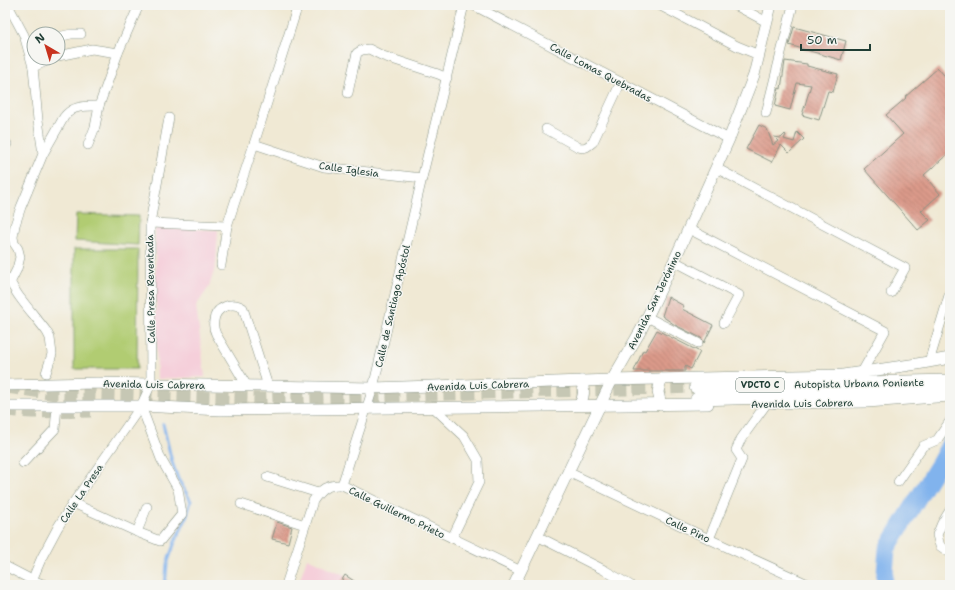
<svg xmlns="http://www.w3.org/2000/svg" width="955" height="590" font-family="'Shantell Sans',sans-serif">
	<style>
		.built { fill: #f5cfda }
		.green { fill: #b1cc72; stroke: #688453 }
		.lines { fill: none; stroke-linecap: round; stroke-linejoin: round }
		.stream { stroke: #81b3ed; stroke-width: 3 }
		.river { stroke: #81b3ed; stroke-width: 17 }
		.building { fill: url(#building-back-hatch) }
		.highway-tunnel { stroke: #c6c7b4; stroke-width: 13; stroke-dasharray: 13 6; stroke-linecap: butt }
		.minor-casing { stroke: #889384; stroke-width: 10 }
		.major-casing { stroke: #889384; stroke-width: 12 }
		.highway-casing { stroke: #889384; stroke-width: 14 }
		.minor { stroke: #fff; stroke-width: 9 }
		.major { stroke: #fff; stroke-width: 11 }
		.highway { stroke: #fff; stroke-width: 13 }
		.labels { text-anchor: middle; stroke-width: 3; stroke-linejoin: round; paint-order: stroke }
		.shield { fill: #f6f6f2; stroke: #60746d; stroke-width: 1 }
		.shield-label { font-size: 9px; font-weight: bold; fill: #1f3d34 }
		.street-label { font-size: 10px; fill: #1f3d34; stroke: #f6f6f2 }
	</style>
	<defs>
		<pattern id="building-back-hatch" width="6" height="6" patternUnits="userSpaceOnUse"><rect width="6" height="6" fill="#db9a8a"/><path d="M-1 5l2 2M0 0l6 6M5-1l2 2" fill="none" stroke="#b17f72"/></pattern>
	</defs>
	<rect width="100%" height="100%" fill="#f6f6f2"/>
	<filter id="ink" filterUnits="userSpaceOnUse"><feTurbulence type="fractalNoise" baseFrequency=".025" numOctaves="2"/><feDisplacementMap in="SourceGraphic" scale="8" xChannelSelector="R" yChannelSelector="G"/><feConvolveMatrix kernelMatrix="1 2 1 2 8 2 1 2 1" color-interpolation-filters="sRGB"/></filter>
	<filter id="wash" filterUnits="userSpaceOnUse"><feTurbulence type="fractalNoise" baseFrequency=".012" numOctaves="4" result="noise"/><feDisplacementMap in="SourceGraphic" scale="16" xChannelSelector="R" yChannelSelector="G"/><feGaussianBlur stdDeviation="0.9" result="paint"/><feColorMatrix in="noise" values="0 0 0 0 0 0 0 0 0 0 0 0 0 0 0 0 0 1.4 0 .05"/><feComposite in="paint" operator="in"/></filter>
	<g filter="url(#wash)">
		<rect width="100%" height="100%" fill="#f0e9d4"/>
		<g class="built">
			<path d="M155,228L218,230L216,264L209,287L196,306L205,377L157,379Z"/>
			<path d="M307,558L345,575L360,585H298Z"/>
		</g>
		<g class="green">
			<path d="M76,214L139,216L138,245L75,241Z"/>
			<path d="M74,249H138L137,369H74Z"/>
		</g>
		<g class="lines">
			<path class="stream" d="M163,424L172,462L178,479L191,501L186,519L176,539L167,564L165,585"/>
			<path class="river" d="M884,585L887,549L940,462L950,443"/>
		</g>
		<g id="blocks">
			<g class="building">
				<path d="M794,27L846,41L841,60L789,45Z"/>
				<path d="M785,61L807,64V66L838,74L833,92L828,91L819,120L802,115L811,85L797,83L790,110L775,106L779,88L781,89Z"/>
				<path d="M938,68L950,82V152L924,175L940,194L921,211L930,220L918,230L864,169L903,134L886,115L906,98L905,97Z"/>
				<path d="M759,125L767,129L773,145L778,141L774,137L781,138L785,134L786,135L784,139L794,142L797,132L804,139L789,153L781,145L772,162L746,149Z"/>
				<path d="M668,297L684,306L682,309L713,325L704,343L703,340L701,338L675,325L662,316Z"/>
				<path d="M657,330L700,352L691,369L685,366V371H634L643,350L645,351Z"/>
				<path d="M277,522L292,527L288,543L272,539Z"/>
				<path d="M345,575L360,585H339Z"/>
			</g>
		</g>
	</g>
	<g filter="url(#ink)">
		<use href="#blocks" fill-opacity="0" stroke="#889384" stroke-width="1"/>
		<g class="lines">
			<g class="highway-tunnel">
				<path d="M7,387L56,394L263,399L696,387"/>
				<path d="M5,410L32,412L91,411"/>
			</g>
			<defs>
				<g id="minor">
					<path d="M8,5L24,35L33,67L38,120L43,154L21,207L15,225L13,237L14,243L18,249L20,257L17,269L11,281"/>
					<path d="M473,5L729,139"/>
					<path d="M659,5L737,46L759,55"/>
					<path d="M735,5L767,22"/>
					<path d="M58,37L71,34H81"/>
					<path d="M58,56L92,49L118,53"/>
					<path d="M33,67L54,58"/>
					<path d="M348,93L352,74L357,53L362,50L369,49L383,56L438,74L447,78"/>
					<path d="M766,113L793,5"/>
					<path d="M546,129L578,147C585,149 587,147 593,142L621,82"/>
					<path d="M5,144H7"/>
					<path d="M254,144L324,167L422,178"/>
					<path d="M88,145L95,127L99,106L118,53L139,5"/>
					<path d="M43,154L64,117C64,117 68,112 69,112C77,105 90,106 99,106"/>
					<path d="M716,168L905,268L891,293"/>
					<path d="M150,223L227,226"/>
					<path d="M689,229L885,331L862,372"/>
					<path d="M674,261L739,295L724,323"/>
					<path d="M221,265L227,226L254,144L298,5"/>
					<path d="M5,276C12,283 15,292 21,299C29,310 39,321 47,332L50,338L52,354L46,373"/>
					<path d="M647,317L698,343"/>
					<path d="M929,362L950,292"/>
					<path d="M247,386L216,334C214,330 213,326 214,321C215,307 232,301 243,308L268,386"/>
					<path d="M433,407L464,436L478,460L479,482L452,538"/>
					<path d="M23,463L55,429L57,406"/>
					<path d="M568,472L709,539L810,585"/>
					<path d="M267,477L318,493"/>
					<path d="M898,482L923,446L937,440L950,421"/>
					<path d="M342,485L373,388L422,178L464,5"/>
					<path d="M73,503L137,532L160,541L182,514L178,489L161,459L141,406"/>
					<path d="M241,504L305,525"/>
					<path d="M950,510L942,523L937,535L940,546L950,553"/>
					<path d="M137,532L147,507"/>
					<path d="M537,536L604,570L630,585"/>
					<path d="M709,539L742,459L736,450L741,439L767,403"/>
					<path d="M5,566L32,580L45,585"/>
					<path d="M30,585L42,557L58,527L73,503L141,406L151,384L150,223L169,118"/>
					<path d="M286,585L313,501C321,489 327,484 342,485L521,571"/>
				</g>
				<g id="major">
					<path d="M661,379L658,392L661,405"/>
					<path d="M5,385L97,383L373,388L612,380L843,375L917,364L950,358"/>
					<path d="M773,403L867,402L950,396"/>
					<path d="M579,405C584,398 585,390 581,381"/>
					<path d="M5,406H141L221,410L708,404"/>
					<path d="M514,585L612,380L641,330L674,261L729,139L754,75L771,5"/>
				</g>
				<g id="highway">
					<path d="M696,387L950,381"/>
					<path d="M697,399L911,393L950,389"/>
				</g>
			</defs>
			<use href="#minor" class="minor-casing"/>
			<use href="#major" class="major-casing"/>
			<use href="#highway" class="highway-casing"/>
			<use href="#minor" class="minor"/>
			<use href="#major" class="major"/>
			<use href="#highway" class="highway"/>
		</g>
	</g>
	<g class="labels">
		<rect class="shield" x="736" y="378" width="48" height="14" rx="3"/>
		<g class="shield-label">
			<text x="760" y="388">VDCTO C</text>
		</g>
		<g class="street-label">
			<text transform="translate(601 72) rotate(28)" y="4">Calle Lomas Quebradas</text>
			<text transform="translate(349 169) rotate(8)" y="4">Calle Iglesia</text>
			<text transform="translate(150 289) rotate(-91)" y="4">Calle Presa Reventada</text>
			<text transform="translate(654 300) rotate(-64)" y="4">Avenida San Jerónimo</text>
			<text transform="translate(392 306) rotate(-77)" y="4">Calle de Santiago Apóstol</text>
			<text transform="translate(859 383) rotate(-1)" y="4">Autopista Urbana Poniente</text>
			<text transform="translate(154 384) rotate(1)" y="4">Avenida Luis Cabrera</text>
			<text transform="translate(478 385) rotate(-2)" y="4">Avenida Luis Cabrera</text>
			<text transform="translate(802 403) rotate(-1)" y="4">Avenida Luis Cabrera</text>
			<text transform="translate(81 493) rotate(-56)" y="4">Calle La Presa</text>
			<text transform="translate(397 512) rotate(26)" y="4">Calle Guillermo Prieto</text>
			<text transform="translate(688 529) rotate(25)" y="4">Calle Pino</text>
		</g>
	</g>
	<rect width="955" height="590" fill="none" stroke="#f6f6f2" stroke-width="20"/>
	<g transform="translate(46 46) rotate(322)"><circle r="19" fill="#f6f6f2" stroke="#a0aca6"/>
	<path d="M0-3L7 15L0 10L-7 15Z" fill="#c8321e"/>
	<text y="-6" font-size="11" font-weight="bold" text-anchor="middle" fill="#1f3d34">N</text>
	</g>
	<path d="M801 44v6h69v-6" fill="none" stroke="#1f3d34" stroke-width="2"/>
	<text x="807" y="44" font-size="12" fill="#1f3d34" stroke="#f6f6f2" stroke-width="3" paint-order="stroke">50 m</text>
</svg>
